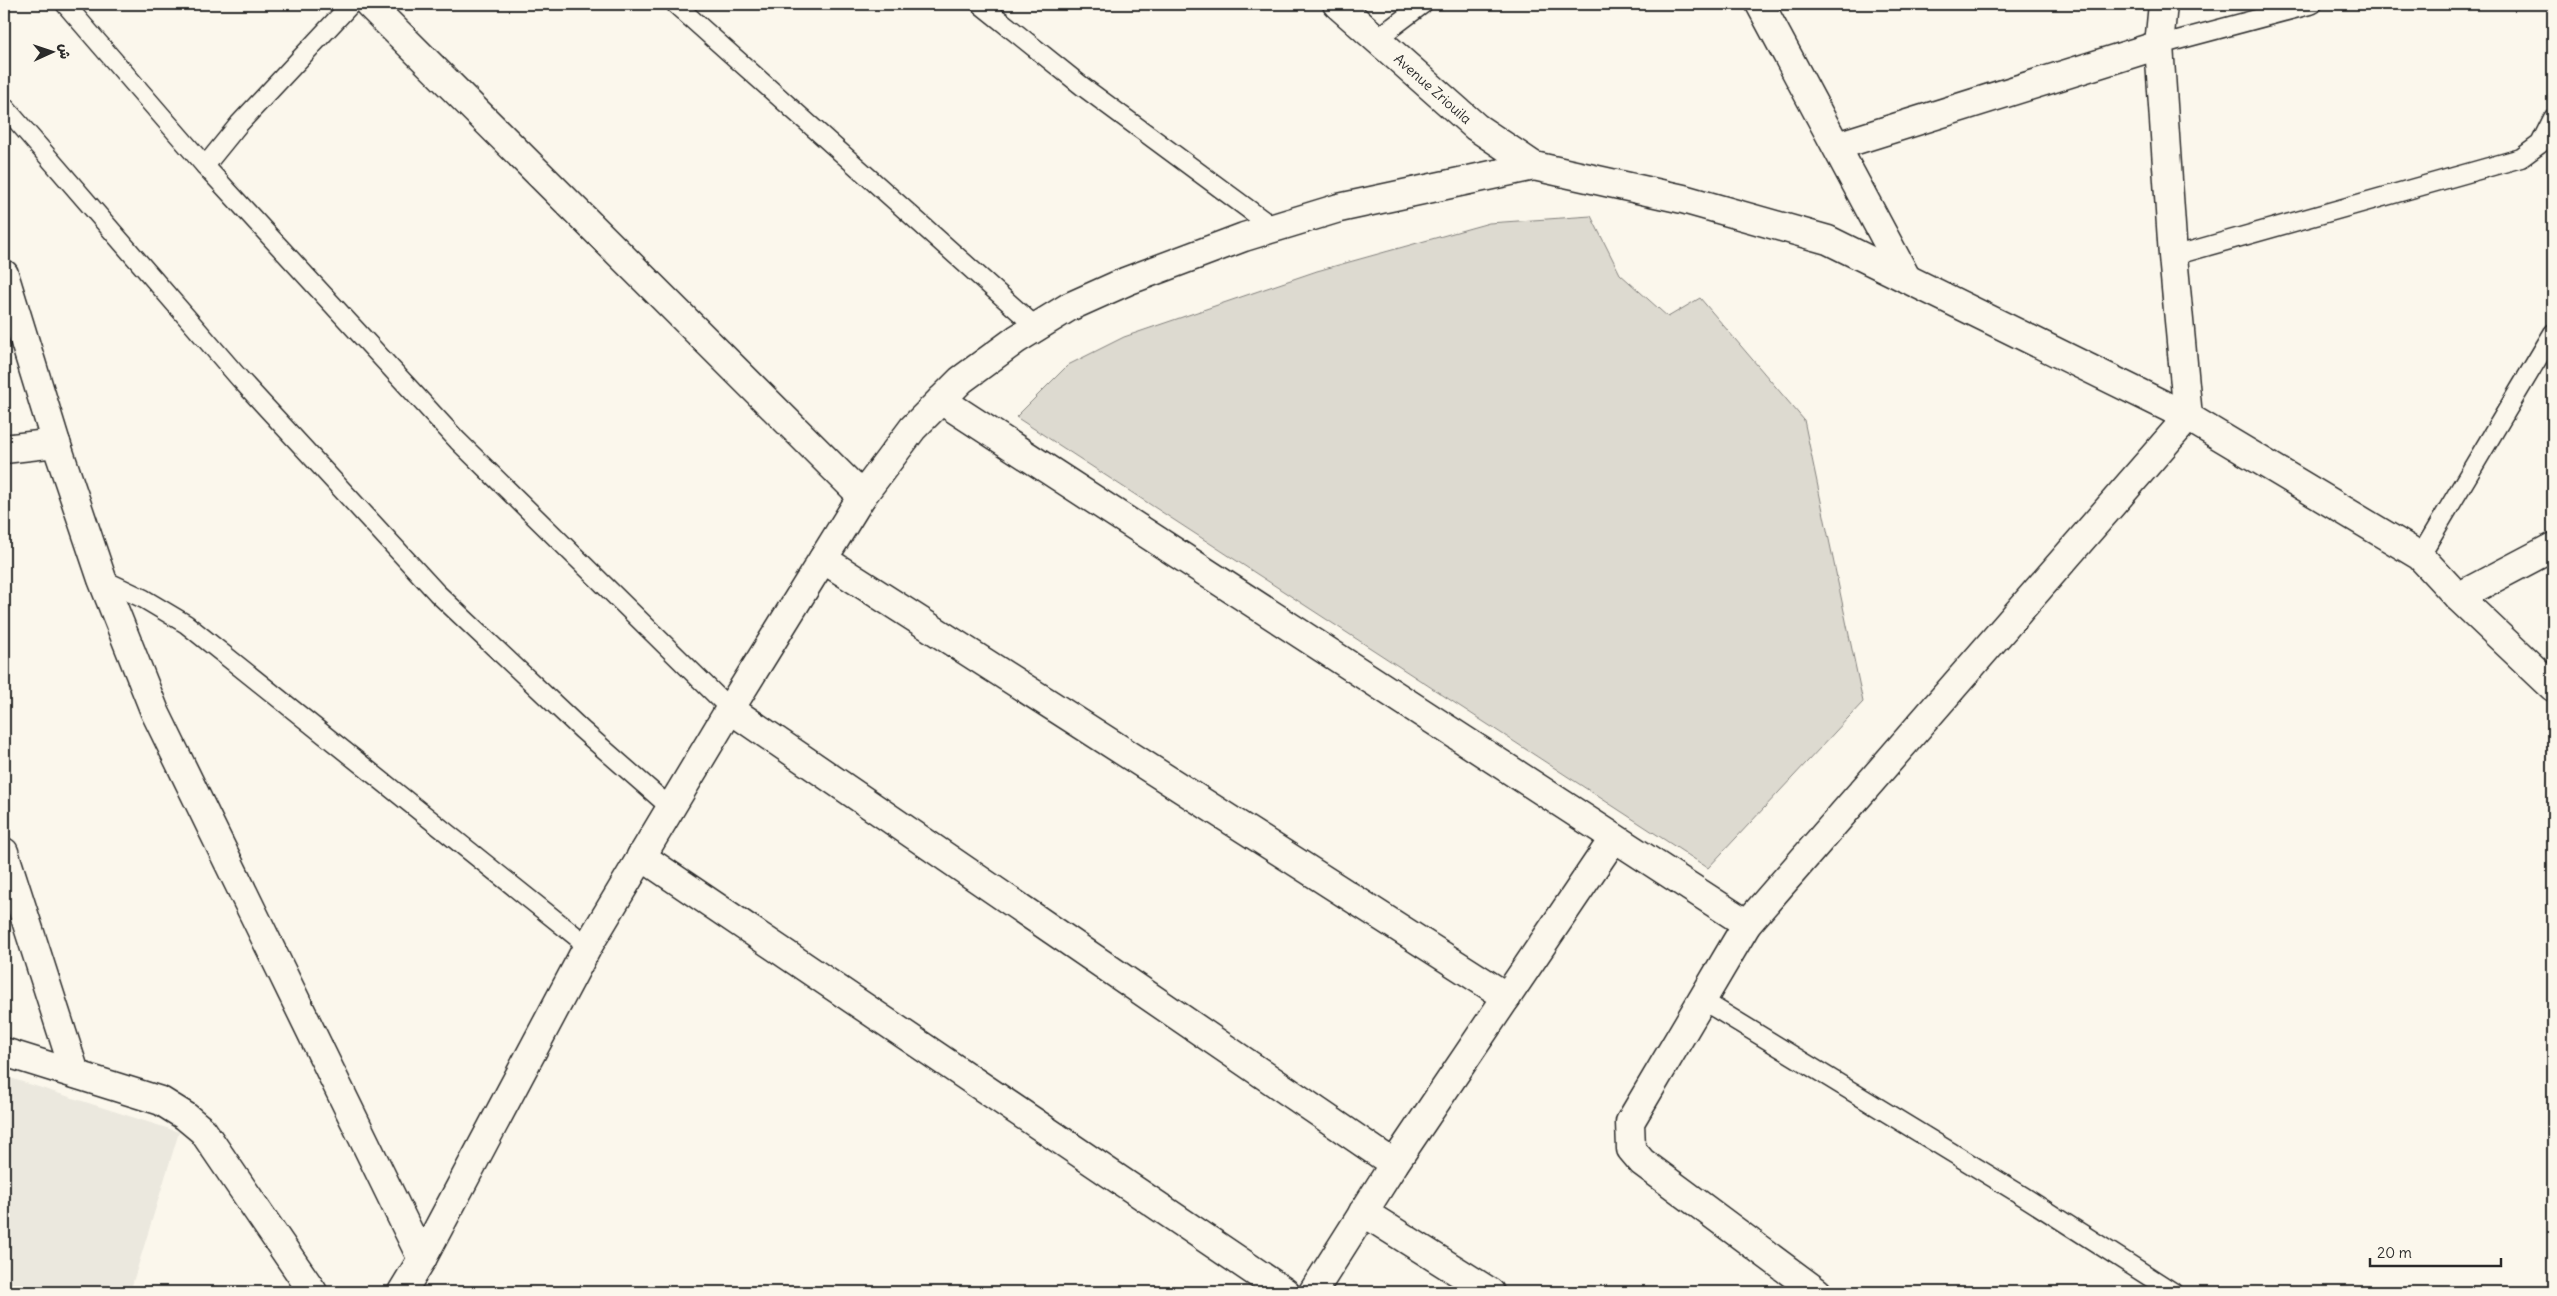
<svg xmlns="http://www.w3.org/2000/svg" width="2557" height="1296" font-family="Delius,'Playpen Sans Arabic',sans-serif">
	<style>
		.built { fill: #ebe8de }
		.green { fill: #dddad0; stroke: #84827e }
		.lines { fill: none; stroke-linecap: round; stroke-linejoin: round }
		.service-casing { stroke: #2b2b2b; stroke-width: 21 }
		.minor-casing { stroke: #2b2b2b; stroke-width: 31 }
		.tertiary-casing { stroke: #2b2b2b; stroke-width: 31 }
		.service { stroke: #fbf7ec; stroke-width: 18 }
		.minor { stroke: #fbf7ec; stroke-width: 28 }
		.tertiary { stroke: #fbf7ec; stroke-width: 28 }
		.labels { text-anchor: middle; stroke-width: 4.5; stroke-linejoin: round; paint-order: stroke }
		.street-label { font-size: 14px; fill: #2b2b2b; stroke: #fbf7ec }
	</style>
	<rect width="100%" height="100%" fill="#fbf7ec"/>
	<filter id="ink" filterUnits="userSpaceOnUse"><feTurbulence type="fractalNoise" baseFrequency=".02" numOctaves="2"/><feDisplacementMap in="SourceGraphic" scale="10" xChannelSelector="R" yChannelSelector="G"/><feConvolveMatrix kernelMatrix="1 2 1 2 8 2 1 2 1" color-interpolation-filters="sRGB"/></filter>
	<g filter="url(#ink)">
		<path class="built" d="M4,1076L179,1132L130,1292H4Z"/>
		<path class="green" d="M1591,216L1620,274L1668,317L1700,298L1804,420L1863,702L1708,868L1016,417L1068,365L1124,337L1317,271L1489,223Z"/>
		<g class="lines">
			<defs>
				<g id="service">
					<path d="M65,4L205,166"/>
					<path d="M351,4L239,124L205,166L458,441L730,709"/>
					<path d="M675,4L1036,327"/>
					<path d="M980,4L1082,86L1274,228"/>
					<path d="M1378,38L1423,4"/>
					<path d="M2159,45L2313,4"/>
					<path d="M4,106L240,379L437,593L582,730L671,808"/>
					<path d="M2173,256L2521,158L2540,144L2553,118"/>
					<path d="M2420,556L2553,333"/>
					<path d="M102,579L144,599L186,624L588,946"/>
					<path d="M1702,1000L2023,1196L2173,1292"/>
				</g>
				<g id="minor">
					<path d="M369,4L862,496"/>
					<path d="M1760,4L1907,279"/>
					<path d="M1837,146L2159,45"/>
					<path d="M4,274L56,443L102,579L155,712L422,1259"/>
					<path d="M941,400L1747,924L2188,417L2173,256L2159,45L2163,4"/>
					<path d="M4,449L56,443"/>
					<path d="M823,559L1507,997"/>
					<path d="M2458,597L2553,547"/>
					<path d="M730,709L1394,1164"/>
					<path d="M4,852L75,1073"/>
					<path d="M641,856L1285,1292"/>
					<path d="M1747,924L1630,1122L1631,1149L1642,1162L1817,1292"/>
					<path d="M4,1052L161,1101L185,1116L203,1131L313,1292"/>
					<path d="M1363,1212L1490,1292"/>
					<path d="M402,1292L422,1259L588,946L730,709L862,496L913,428L961,380L1017,339L1069,307L1127,281L1244,237L1339,208L1534,166"/>
					<path d="M1313,1292L1394,1164L1614,838"/>
				</g>
				<g id="tertiary">
					<path id="s1" d="M1337,4L1476,127L1534,166L1683,199L1828,240L2188,417L2420,556L2458,597L2553,687"/>
				</g>
			</defs>
			<use href="#service" class="service-casing"/>
			<use href="#minor" class="minor-casing"/>
			<use href="#tertiary" class="tertiary-casing"/>
			<use href="#service" class="service"/>
			<use href="#minor" class="minor"/>
			<use href="#tertiary" class="tertiary"/>
		</g>
	</g>
	<g class="labels">
		<g class="street-label">
			<text dy="5" stroke="none"><textPath href="#s1" startOffset="128">Avenue Zriouila</textPath></text>
		</g>
	</g>
	<rect width="2557" height="1296" fill="none" stroke="#fbf7ec" stroke-width="20"/>
	<rect x="10" y="10" width="2537" height="1276" fill="none" stroke="#2b2b2b" stroke-width="2" filter="url(#ink)"/>
	<g transform="translate(52 52) rotate(87)" stroke="#fbf7ec" stroke-width="4" paint-order="stroke">
	<path d="M0-4L9 19L0 12L-9 19Z" fill="#2b2b2b"/>
	<text y="-8" font-size="14" font-weight="bold" text-anchor="middle" fill="#2b2b2b">ش</text>
	</g>
	<path d="M2370 1258v8h131v-8" fill="none" stroke="#2b2b2b" stroke-width="2.5"/>
	<text x="2377" y="1258" font-size="15" fill="#2b2b2b" stroke="#fbf7ec" stroke-width="4" paint-order="stroke">20 m</text>
</svg>
